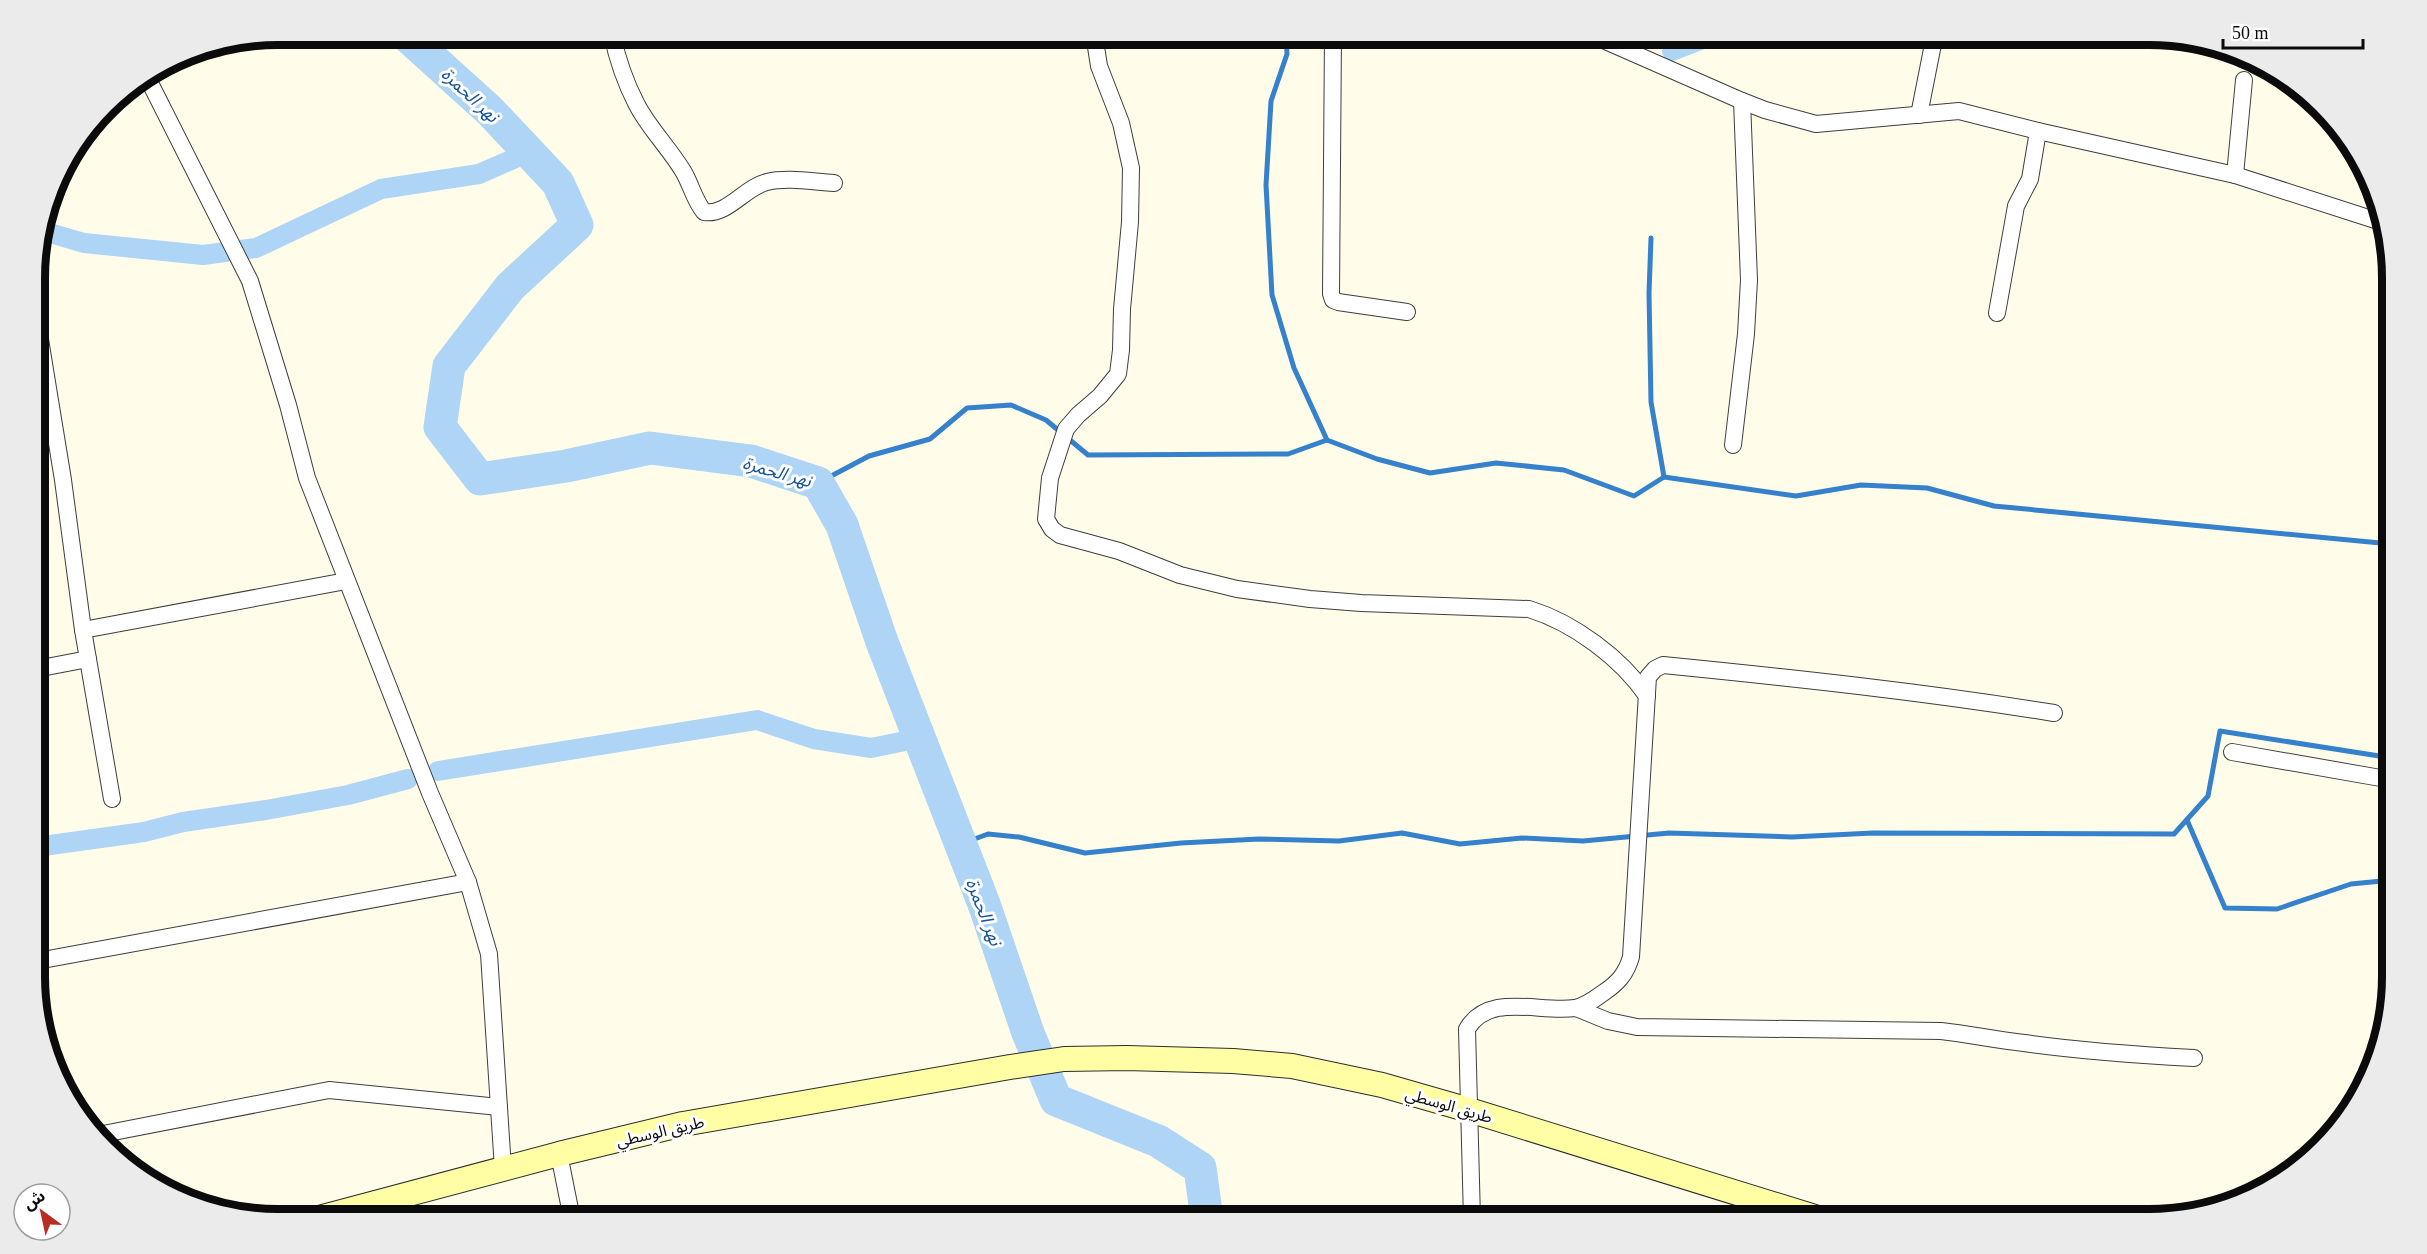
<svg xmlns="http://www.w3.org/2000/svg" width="2427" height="1254" font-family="'Times New Roman','Noto Sans Arabic',serif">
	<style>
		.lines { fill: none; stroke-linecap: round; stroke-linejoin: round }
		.stream { stroke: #3581cc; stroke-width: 5 }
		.canal { stroke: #aed4f6; stroke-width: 20 }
		.river { stroke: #aed4f6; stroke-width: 33 }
		.street-casing { stroke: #3e3e3e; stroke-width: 18 }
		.secondary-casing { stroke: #2d2d2d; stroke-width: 26 }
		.street { stroke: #fff; stroke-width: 16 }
		.secondary { stroke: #fffea4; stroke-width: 24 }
		.labels { text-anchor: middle; stroke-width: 6; stroke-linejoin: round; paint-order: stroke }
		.street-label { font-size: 16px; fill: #0b0b0b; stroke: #fff }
		.water-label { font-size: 18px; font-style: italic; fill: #16539b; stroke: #fff }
		.rim { fill: none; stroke: #0b0b0b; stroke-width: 8 }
	</style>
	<rect width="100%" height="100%" fill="#fffde9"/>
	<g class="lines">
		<g class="stream">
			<path d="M1286,34L1287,54L1271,101L1266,185L1272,295L1294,368L1327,440"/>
			<path d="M1651,238L1649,293L1651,402L1664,477"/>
			<path d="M818,483L869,456L930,439L967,408L1011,405L1046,420L1088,455L1288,454L1327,440L1377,459L1430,473L1496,463L1564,470L1634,496L1664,477L1796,496L1861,485L1927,488L1994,506L2391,544"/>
			<path d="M2187,820L2225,908L2277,909L2351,884L2392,880"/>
			<path d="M961,844L988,834L1019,837L1085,853L1181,843L1259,839L1339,841L1402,833L1460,844L1522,838L1583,841L1669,833L1792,837L1873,833L2174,834L2208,796L2220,731L2392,758"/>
		</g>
		<g class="canal">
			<path d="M1672,51L1716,34"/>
			<path d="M43,231L84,243L203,255L256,248L381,189L479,174L529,152"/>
			<path d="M438,771L757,720L814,739L871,748L920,738"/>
			<path d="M36,847L144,832L183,822L266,810L348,795L408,779"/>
		</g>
		<path class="river" d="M405,34L490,111L558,183L577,225L510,287L449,366L440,427L480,479L566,466L650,448L751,461L818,483L842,525L882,642L984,904L1028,1033L1056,1100L1158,1141L1200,1168L1206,1212L1204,1219"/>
		<defs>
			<g id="street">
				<path d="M612,34C617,58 626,84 637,105C649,128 669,148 683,171C691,184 694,200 704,212C727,216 745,187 767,182C788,177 813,182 834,183"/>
				<path d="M1094,34L1099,66L1121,123L1131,168L1130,222L1122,309L1121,350L1118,374L1100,396L1078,415L1066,429L1050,478L1046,519L1052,529L1060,535L1119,551L1180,575L1237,589L1310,599L1361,603L1529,609C1574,623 1621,658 1647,696"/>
				<path d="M1333,34L1331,294L1333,300L1338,302L1407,312"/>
				<path d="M1578,34L1594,36L1742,101L1765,110L1816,124L1959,111L2038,131L2235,175L2381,222"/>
				<path d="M147,77L250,281L288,405L307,478L430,793L468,882L489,954L503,1169"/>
				<path d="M1919,115L1935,34"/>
				<path d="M2235,175L2244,80"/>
				<path d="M35,283L38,327L63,480L83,630L112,799"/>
				<path d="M1997,313L2016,206L2030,179L2038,131"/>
				<path d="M1733,445L1746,334L1749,280L1742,101"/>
				<path d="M83,630L346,581"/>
				<path d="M36,669L88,659"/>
				<path d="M2232,752L2392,780"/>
				<path d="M37,961L468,882"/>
				<path d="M1576,1008L1608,1021L1637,1027L1941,1031C1969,1034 1996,1040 2024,1043C2080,1051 2137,1055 2194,1058"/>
				<path d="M98,1135L329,1090L499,1107"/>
				<path d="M559,1154L572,1219"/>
				<path d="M1472,1219L1467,1029C1489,992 1539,1013 1575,1008C1585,1006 1595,999 1603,993C1618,983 1626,974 1631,957L1648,677L1655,669L1663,665C1794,678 1924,692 2054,713"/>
			</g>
			<path id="secondary" d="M315,1219L559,1154L683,1124L1010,1067L1064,1059L1127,1058L1233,1061L1292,1066L1382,1085L1469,1110L1821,1219"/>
		</defs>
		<use href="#street" class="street-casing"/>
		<use href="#secondary" class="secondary-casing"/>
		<use href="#street" class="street"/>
		<use href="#secondary" class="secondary"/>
	</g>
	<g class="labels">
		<g class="street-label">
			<text transform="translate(1449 1105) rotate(16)" y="6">طريق الوسطي</text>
			<text transform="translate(660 1131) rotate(-13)" y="6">طريق الوسطي</text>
		</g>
		<g class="water-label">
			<text transform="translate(470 95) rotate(43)" y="6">نهر الحمرة</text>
			<text transform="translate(777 472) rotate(16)" y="6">نهر الحمرة</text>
			<text transform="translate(984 912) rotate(69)" y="6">نهر الحمرة</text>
		</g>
	</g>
	<path d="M0 0H2427V1254H0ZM278 45H2149A233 233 0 0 1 2382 278V976A233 233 0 0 1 2149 1209H278A233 233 0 0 1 45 976V278A233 233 0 0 1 278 45Z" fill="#ebebeb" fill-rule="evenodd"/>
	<path class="rim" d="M278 45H2149A233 233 0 0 1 2382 278V976A233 233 0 0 1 2149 1209H278A233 233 0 0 1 45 976V278A233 233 0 0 1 278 45Z"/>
	<g transform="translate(42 1212) rotate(327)"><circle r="28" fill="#ffffff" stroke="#9d9d9d" stroke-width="1.5"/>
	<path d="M0-4.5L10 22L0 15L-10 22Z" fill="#b92c24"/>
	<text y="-9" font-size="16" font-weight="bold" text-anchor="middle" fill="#0b0b0b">ش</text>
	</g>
	<path d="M2223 39v9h140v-9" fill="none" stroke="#0b0b0b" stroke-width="3"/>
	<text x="2232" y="39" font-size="18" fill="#0b0b0b" stroke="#ffffff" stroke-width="4.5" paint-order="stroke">50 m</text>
</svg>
